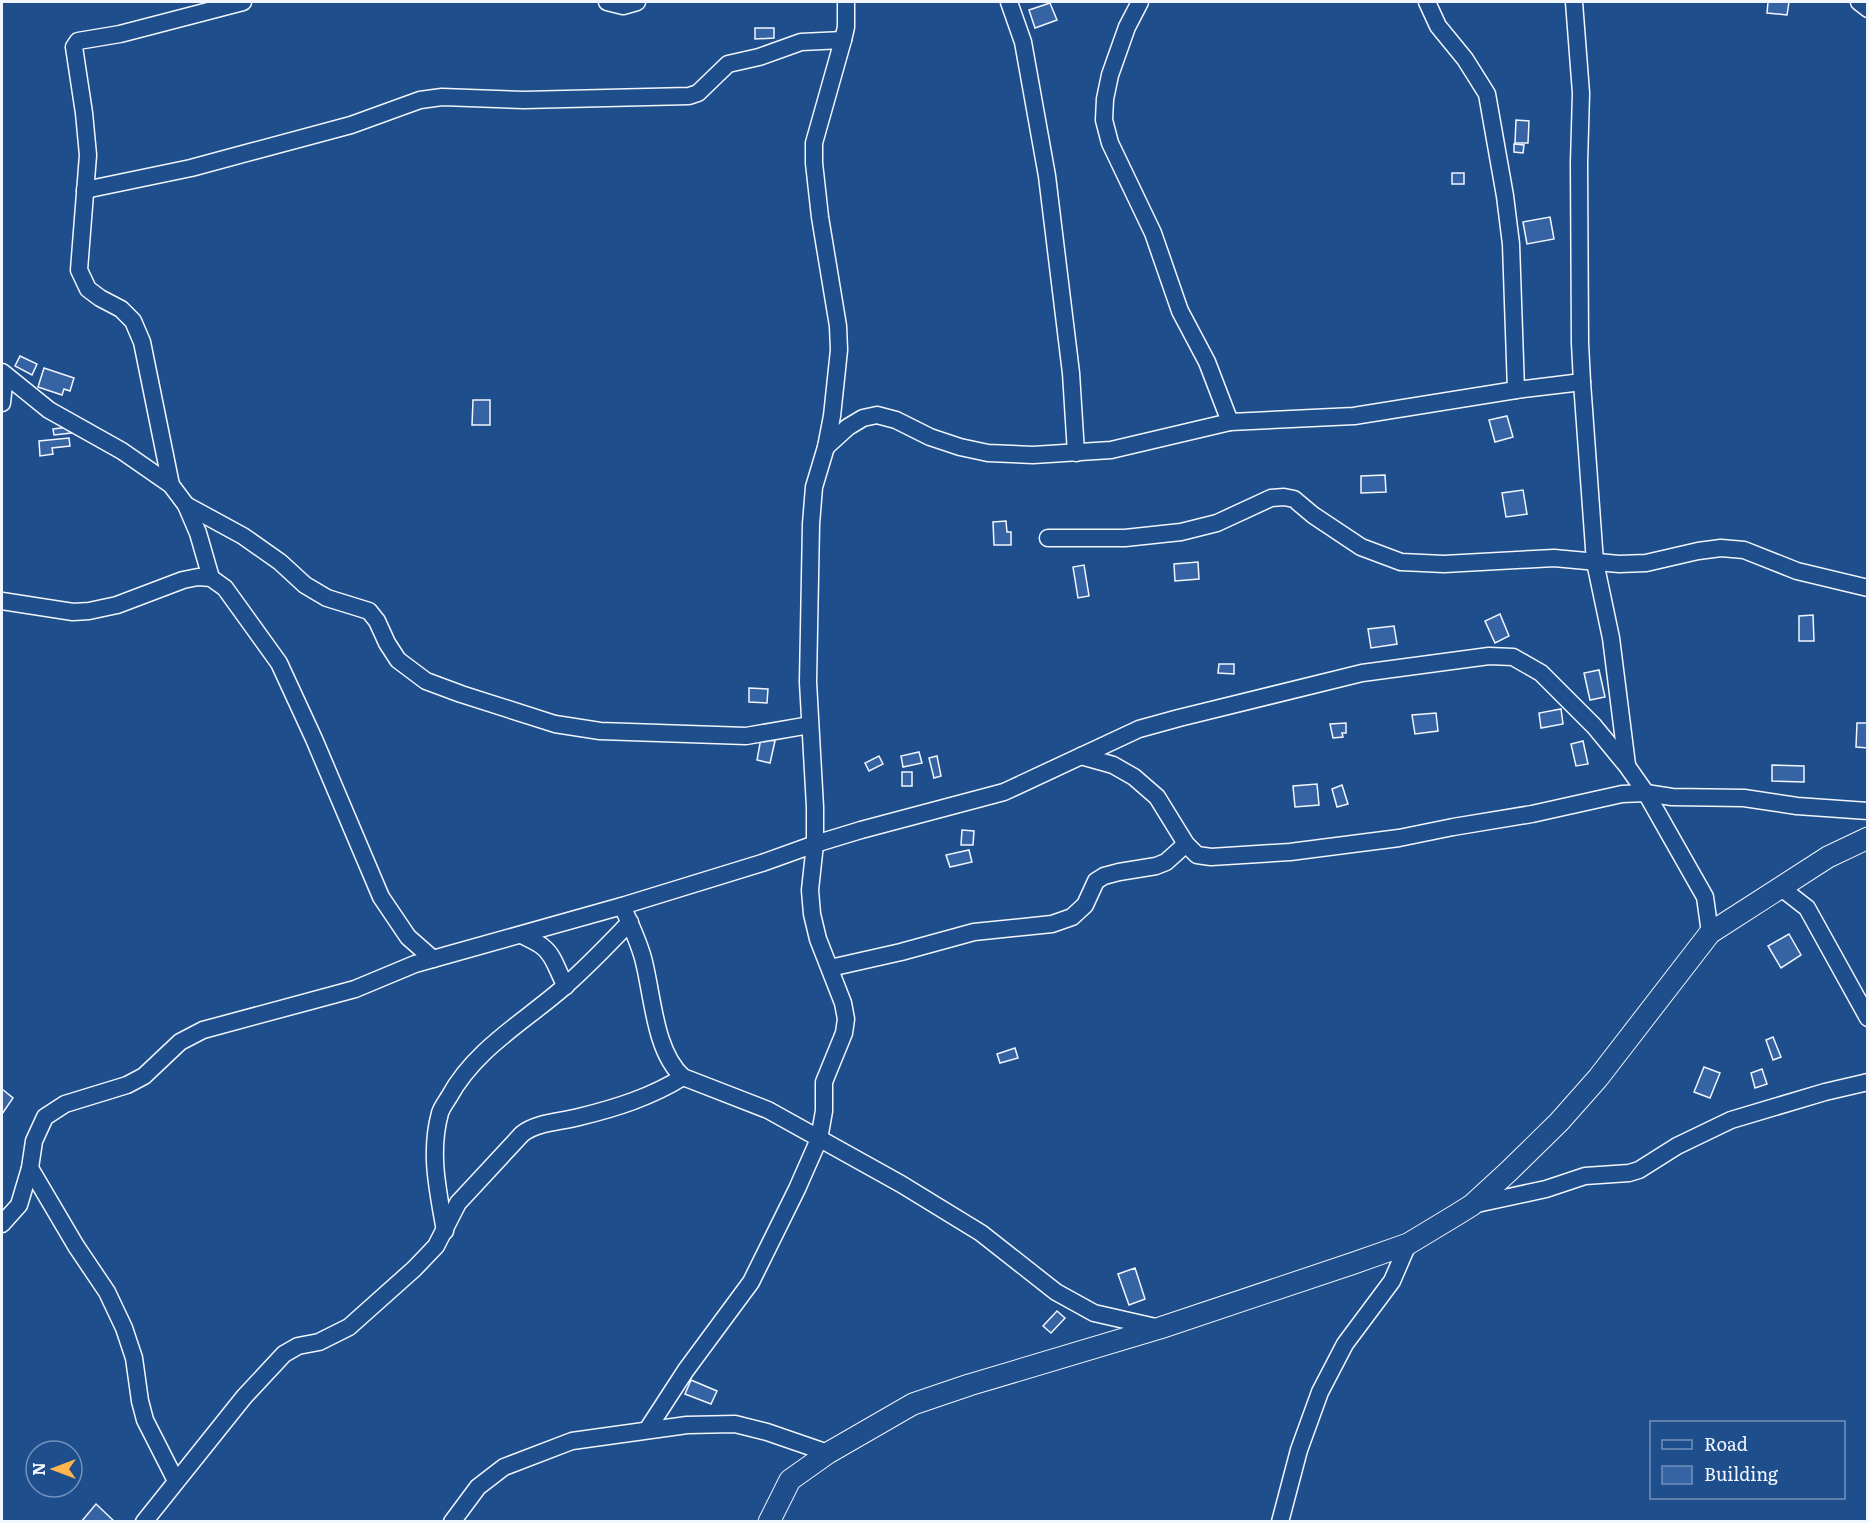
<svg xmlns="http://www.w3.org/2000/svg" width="1869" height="1523" font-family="Literata,serif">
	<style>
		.building { fill: #3563a3; stroke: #f2f6ff; stroke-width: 1.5 }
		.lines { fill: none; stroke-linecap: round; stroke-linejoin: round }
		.minor-casing { stroke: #f2f6ff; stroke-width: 19 }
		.tertiary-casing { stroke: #f2f6ff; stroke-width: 23 }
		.minor { stroke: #1f4e8c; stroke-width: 16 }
		.tertiary { stroke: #1f4e8c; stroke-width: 21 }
	</style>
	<rect width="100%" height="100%" fill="#1f4e8c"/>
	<g class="building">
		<path d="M1768,2H1789L1787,15L1767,13Z"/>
		<path d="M1050,3L1057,20L1035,28L1029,10Z"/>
		<path d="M755,28H774V38L755,39Z"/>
		<path d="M1516,120L1529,121L1528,143H1515Z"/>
		<path d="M1514,144L1524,145L1523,153L1514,152Z"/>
		<rect x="1452" y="173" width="12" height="11"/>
		<path d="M1550,217L1554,239L1527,244L1523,222Z"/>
		<path d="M20,356L37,364L32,375L15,366Z"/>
		<path d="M44,368L74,378L70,391L64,389L62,395L38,387Z"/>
		<path d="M473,400H490V425H472Z"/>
		<path d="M1507,416L1513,437L1495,442L1489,420Z"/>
		<path d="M70,427L71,433L54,435L53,429Z"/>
		<path d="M69,438L70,446L52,448L53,454L40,456L39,441Z"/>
		<path d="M1385,475L1386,492L1361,493V476Z"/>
		<path d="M1523,490L1527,514L1506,517L1502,493Z"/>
		<path d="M1006,521L1007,532H1011V545H994L993,522Z"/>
		<path d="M1198,562L1199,579L1175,581L1174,564Z"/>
		<path d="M1084,565L1089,596L1078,598L1073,567Z"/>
		<path d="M1500,614L1509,636L1495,643L1485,621Z"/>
		<path d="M1813,615L1814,641H1799V616Z"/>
		<path d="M1394,626L1397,644L1371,648L1368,629Z"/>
		<path d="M1219,664H1234V674L1218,673Z"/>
		<path d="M1599,670L1605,697L1590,700L1584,673Z"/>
		<path d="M749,688L768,689L767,703L749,702Z"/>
		<path d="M1561,709L1563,724L1541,728L1539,713Z"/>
		<path d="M1436,713L1438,731L1415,734L1412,715Z"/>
		<path d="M1346,723V733H1342L1343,737L1333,738L1330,724Z"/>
		<path d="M1857,723H1868V748L1856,747Z"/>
		<path d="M761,738L775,741L770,763L757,760Z"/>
		<path d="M1583,741L1588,764L1576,766L1571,744Z"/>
		<path d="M919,752L922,763L903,767L901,756Z"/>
		<path d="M879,756L883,764L869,771L865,763Z"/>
		<path d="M937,756L941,776L934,778L929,758Z"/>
		<path d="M1772,765L1804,766V782L1772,781Z"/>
		<rect x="902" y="772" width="10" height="14"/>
		<path d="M1317,784L1319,805L1295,807L1293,786Z"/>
		<path d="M1342,785L1348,804L1337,807L1332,789Z"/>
		<path d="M962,830L974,831L973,845H961Z"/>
		<path d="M969,850L972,862L950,867L946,855Z"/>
		<path d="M1789,934L1801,955L1781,968L1768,946Z"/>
		<path d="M1773,1037L1781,1057L1773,1060L1766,1040Z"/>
		<path d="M1015,1048L1018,1058L1000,1063L997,1054Z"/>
		<path d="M1704,1067L1720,1073L1710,1098L1694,1092Z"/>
		<path d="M1762,1069L1767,1084L1755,1088L1751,1073Z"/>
		<path d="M2,1089L13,1098L2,1114Z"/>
		<path d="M1135,1268L1145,1299L1129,1305L1118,1274Z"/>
		<path d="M1057,1311L1065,1318L1051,1333L1043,1326Z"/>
		<path d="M691,1380L717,1391L711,1404L685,1394Z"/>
		<path d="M96,1504L115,1522H81Z"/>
	</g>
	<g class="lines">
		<defs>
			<g id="minor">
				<path d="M607,2L623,6L637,2"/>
				<path d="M1009,2L1023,42L1047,176L1071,373L1076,453"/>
				<path d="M1140,2L1127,27L1110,75L1105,99L1104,120L1110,143L1153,233L1180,311L1207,362L1230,422"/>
				<path d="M1427,2L1438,26L1465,59L1487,94L1505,196L1511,244L1516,390"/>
				<path d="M1574,2L1581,93L1579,163L1580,343L1582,382L1595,562L1611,638L1627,765"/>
				<path d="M1859,2L1868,9"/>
				<path d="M85,190L191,168L254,151L351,125L420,100L442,97L524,100L689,96L698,93L728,64L759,57L801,42L843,40"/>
				<path d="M2,372L49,410L122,451L171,485L186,505L198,533L211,578"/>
				<path d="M2,403L5,375"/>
				<path d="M826,447L848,427L863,418L877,415L896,420L930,437L960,447L988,453L1033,455L1111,450L1230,422L1354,416L1516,390L1582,382"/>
				<path d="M171,485L142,342L133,321L121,309L100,298L88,289L79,270L88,155L84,113L74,47L78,41L120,34L243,2"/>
				<path d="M186,505L243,536L280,562L305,585L327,598L369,611L377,621L387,643L398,660L426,681L461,694L555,724L600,731L746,736L810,725"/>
				<path d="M1048,538H1125L1181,532L1217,523L1271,498L1284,497L1294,499L1313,515L1361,547L1401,562L1444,564L1554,558L1619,564L1646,563L1698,551L1721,548L1744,550L1797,571L1868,588"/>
				<path d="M2,601L73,612L89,611L117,605L183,580L198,577L211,578L225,588L279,663L314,739L381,897L408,937L433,959"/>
				<path d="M1081,756L1113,765L1134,777L1157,797L1186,844L1197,855L1211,857L1290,852L1399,838L1453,827L1532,814L1622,794L1646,793L1672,797L1744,798L1797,806L1868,811"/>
				<path d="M1780,887L1807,908L1868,1018"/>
				<path d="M622,906C630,923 638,940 643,958C653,995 654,1051 683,1077L768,1110L901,1184L981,1233L1056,1292L1094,1313L1160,1328"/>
				<path d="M522,935C529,939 537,942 543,947C555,956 558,974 566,986"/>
				<path d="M830,968L901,952L974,932L1052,924L1072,917L1085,905L1096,881L1104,876L1119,872L1156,866L1166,862L1186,844"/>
				<path d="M30,1168L76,1246L107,1292L124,1328L134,1358L140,1401L145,1420L176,1481"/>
				<path d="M1472,1205L1546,1189L1585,1176L1629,1173L1639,1170L1677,1146L1731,1120L1825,1092L1868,1082"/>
				<path d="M2,1224L19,1205L30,1168L34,1141L45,1117L65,1104L127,1085L144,1076L180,1042L203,1030L355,989L415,964L622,906L762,863L815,844L861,830L1004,792L1139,729L1179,718L1362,673L1489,656L1513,657L1541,673L1594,726L1627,766L1646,793L1705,897L1710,933"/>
				<path d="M445,1231C438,1191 429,1153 440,1113C442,1107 446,1102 449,1097C475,1049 524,1022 564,987C587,967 609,944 630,922"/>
				<path d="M647,1430L686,1370L751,1282L797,1189L819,1139L824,1111V1082L844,1033L846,1019L843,1003L818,939L812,914L810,890L815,844V807L808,682L811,524L814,487L826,447L832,416L839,350L838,326L820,217L814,163V143L843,40L846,27V2"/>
				<path d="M144,1522L244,1397L284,1354L298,1346L319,1342L349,1327L414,1269L436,1246L458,1203L522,1134C537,1122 561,1122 579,1117C616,1108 651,1097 683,1077"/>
				<path d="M452,1522L478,1487L504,1467L572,1441L687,1425L735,1424L767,1432L828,1453"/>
				<path d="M1280,1522L1299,1450L1320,1392L1345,1344L1392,1281L1408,1244"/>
			</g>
			<path id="tertiary" d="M769,1522L790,1480L828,1453L913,1404L969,1385L1160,1328L1354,1263L1408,1244L1456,1215L1472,1205L1509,1171L1559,1122L1598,1078L1710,933L1828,857L1868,838"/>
		</defs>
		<use href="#minor" class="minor-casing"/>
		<use href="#tertiary" class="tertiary-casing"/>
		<use href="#minor" class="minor"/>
		<use href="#tertiary" class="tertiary"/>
	</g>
	<rect width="1869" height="1523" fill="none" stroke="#f2f6ff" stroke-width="6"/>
	<rect x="1650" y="1421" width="195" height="78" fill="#1f4e8c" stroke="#7391ba" stroke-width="1.5"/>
	<rect x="1662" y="1440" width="30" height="9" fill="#1f4e8c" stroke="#7391ba" stroke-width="1.5"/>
	<text x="1704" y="1451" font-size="18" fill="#f2f6ff">Road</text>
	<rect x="1662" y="1466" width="30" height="18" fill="#3563a3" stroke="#7391ba" stroke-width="1.5"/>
	<text x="1704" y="1481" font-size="18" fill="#f2f6ff">Building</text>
	<g transform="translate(54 1469) rotate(270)"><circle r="28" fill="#1f4e8c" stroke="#7391ba" stroke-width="1.5"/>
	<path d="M0-4.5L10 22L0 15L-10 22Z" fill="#ffb74d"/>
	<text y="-9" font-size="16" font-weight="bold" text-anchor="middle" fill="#f2f6ff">N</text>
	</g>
</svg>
